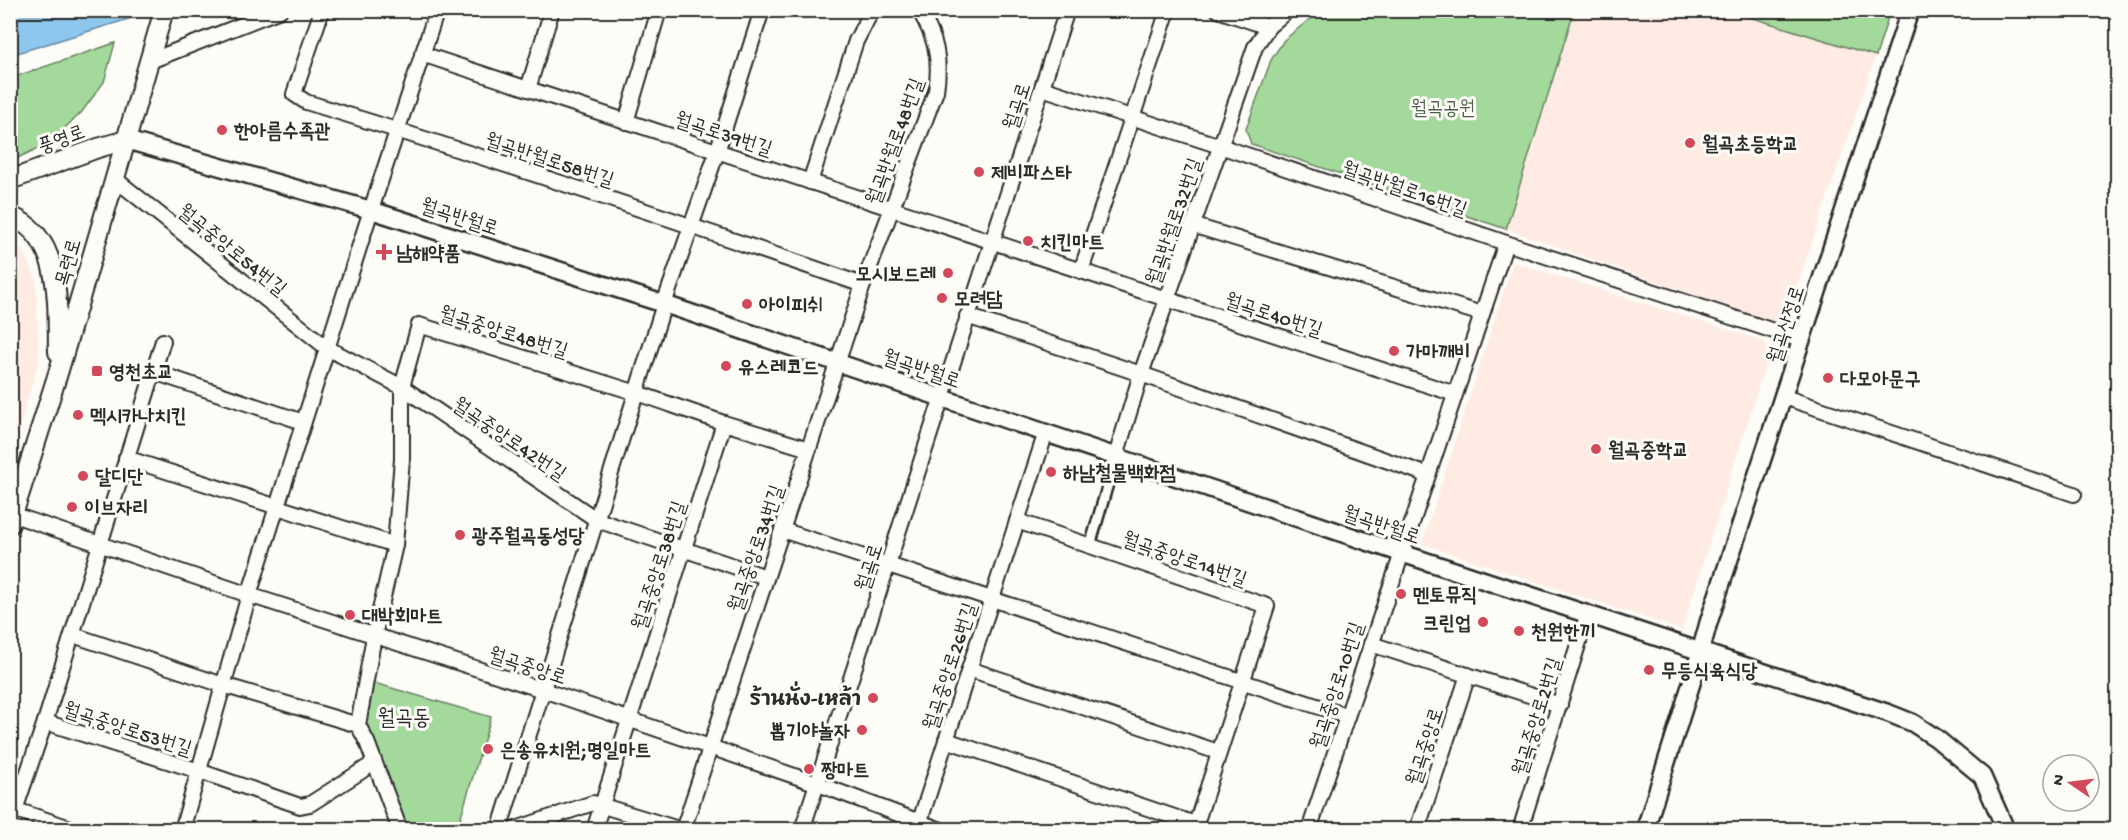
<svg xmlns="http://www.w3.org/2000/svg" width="2128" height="840" font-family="'Gochi Hand','Poor Story','Playpen Sans Thai',sans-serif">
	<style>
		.built { fill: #feebe4 }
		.green { fill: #a4d99c; stroke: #688264; stroke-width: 1.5 }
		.water { fill: #8ec7ed; stroke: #66899f; stroke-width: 1.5 }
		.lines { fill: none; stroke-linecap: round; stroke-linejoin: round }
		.pedestrian-casing { stroke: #2b2b2b; stroke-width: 14 }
		.minor-casing { stroke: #2b2b2b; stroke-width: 18 }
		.tertiary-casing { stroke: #2b2b2b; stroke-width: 21 }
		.secondary-casing { stroke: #2b2b2b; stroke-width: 22 }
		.pedestrian { stroke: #fdfcf7; stroke-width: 9 }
		.minor { stroke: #fdfcf7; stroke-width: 14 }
		.tertiary { stroke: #fdfcf7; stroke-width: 16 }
		.secondary { stroke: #fdfcf7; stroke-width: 18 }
		.poi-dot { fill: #d1495b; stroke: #fdfcf7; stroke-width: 2 }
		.labels { text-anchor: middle; stroke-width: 6; stroke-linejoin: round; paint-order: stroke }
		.street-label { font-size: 20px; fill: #2b2b2b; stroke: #fdfcf7 }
		.park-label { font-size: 20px; fill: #4f5f4d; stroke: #fdfcf7 }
		.poi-label { font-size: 20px; font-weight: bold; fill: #2b2b2b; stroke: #fdfcf7; text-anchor: start }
		.quarter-label { font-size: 22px; fill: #2b2b2b; stroke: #fdfcf7 }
	</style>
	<rect width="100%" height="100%" fill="#fdfcf7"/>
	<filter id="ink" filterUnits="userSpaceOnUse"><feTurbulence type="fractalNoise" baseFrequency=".0167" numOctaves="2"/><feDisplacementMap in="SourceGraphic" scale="12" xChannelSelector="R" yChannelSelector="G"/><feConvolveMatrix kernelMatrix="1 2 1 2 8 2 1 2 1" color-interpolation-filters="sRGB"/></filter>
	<g filter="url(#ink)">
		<g class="built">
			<path d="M1574,11H1730L1876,56L1788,312L1780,325L1506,229Z"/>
			<path d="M11,242L24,253L36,279L39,361L11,453Z"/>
			<path d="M1513,262L1764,341L1769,354L1682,630L1422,544Z"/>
		</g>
		<g class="green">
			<path d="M1320,11H1574L1506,229L1251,144L1246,129L1271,60L1284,40Z"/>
			<path d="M1730,11L1890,10V11L1876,56Z"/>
			<path d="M115,43L104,82L81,113L47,144L11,161V78Z"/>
			<path d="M371,682L491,717L457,829H405L362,724Z"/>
		</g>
		<path class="water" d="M11,11H155L11,55Z"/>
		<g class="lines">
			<defs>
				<path id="pedestrian" d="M1090,546L1116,456"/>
				<g id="minor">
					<path d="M322,10L294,94L306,102C493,159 678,221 863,285"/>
					<path d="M1218,10L1268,27"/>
					<path d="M422,54L1455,394"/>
					<path d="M150,61L280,10"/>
					<path d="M1042,88L1220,146L1506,243L1801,340"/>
					<path d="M528,89L552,10"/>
					<path d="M626,122L659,10"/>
					<path d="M115,179L327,348L402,387L597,520L766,577"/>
					<path d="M810,182L856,41L872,10"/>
					<path d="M1192,225L1482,314"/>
					<path d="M1081,271L1168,10"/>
					<path d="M967,316L1141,374L1428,475"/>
					<path d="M154,372L303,422"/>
					<path d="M1784,397L2074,494"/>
					<path d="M1116,456L1141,374L1255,47L1268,27L1288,10"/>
					<path d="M126,458L395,545"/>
					<path d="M14,515L249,595L543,690L818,784L941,830"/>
					<path d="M1017,521L1267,606L1194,830"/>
					<path d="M782,530L1347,716"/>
					<path d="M73,635L223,685L358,725"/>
					<path d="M1371,644L1560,705"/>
					<path d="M969,669L1218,752"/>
					<path d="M45,722L199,771L300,806L310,804L374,763"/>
					<path d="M946,740L1195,824"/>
					<path d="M10,808L76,830"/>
					<path d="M15,810L45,722L163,341"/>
					<path d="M182,830L249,595L371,210L437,10"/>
					<path d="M400,830L367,742L358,725L374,636L395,545L402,459V387L419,325L637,393L724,423L809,449"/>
					<path d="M499,830L664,304L717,152L762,10"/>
					<path d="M513,830L593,803L682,830"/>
					<path d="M594,830L724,423"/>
					<path d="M683,830L863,285L936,91C941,59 936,38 919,10"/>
					<path d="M802,830L1067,10"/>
					<path d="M917,830L1046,432"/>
					<path d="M1309,830L1506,243"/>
					<path d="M1417,830L1468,675"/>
					<path d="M1520,830L1588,613"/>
				</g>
				<g id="tertiary">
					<path d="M126,140L371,210L664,304L1401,553L1888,713L1913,723L1936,738L1982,776L2006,830"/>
					<path d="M1645,830L1694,675L1709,621L1910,10"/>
				</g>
				<g id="secondary">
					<path d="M10,180L98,148L126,140"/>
					<path d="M10,216C63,236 57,305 58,352"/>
					<path d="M10,524L59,370L164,10"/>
				</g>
			</defs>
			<use href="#pedestrian" class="pedestrian-casing"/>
			<use href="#minor" class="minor-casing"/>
			<use href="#tertiary" class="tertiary-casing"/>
			<use href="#secondary" class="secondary-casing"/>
			<use href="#pedestrian" class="pedestrian"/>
			<use href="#minor" class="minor"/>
			<use href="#tertiary" class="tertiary"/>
			<use href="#secondary" class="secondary"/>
		</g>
	</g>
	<g class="poi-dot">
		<circle cx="222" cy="130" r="6"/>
		<circle cx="1690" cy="143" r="6"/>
		<circle cx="979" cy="172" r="6"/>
		<circle cx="1028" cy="241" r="6"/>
		<path d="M381 243h6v6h6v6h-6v6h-6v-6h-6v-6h6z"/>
		<circle cx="948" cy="273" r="6"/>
		<circle cx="942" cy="298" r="6"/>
		<circle cx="747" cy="304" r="6"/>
		<circle cx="1394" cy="351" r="6"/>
		<circle cx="726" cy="366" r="6"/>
		<rect x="91" y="365" width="12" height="12" rx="3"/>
		<circle cx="1828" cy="378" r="6"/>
		<circle cx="78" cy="415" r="6"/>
		<circle cx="1596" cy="449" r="6"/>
		<circle cx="1051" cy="472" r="6"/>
		<circle cx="83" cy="476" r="6"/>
		<circle cx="72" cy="507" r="6"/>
		<circle cx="460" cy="535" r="6"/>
		<circle cx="1401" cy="594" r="6"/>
		<circle cx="350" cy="615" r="6"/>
		<circle cx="1483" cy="622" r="6"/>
		<circle cx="1519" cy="631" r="6"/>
		<circle cx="1649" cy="670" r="6"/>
		<circle cx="873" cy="698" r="6"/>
		<circle cx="862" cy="730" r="6"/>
		<circle cx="488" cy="749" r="6"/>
		<circle cx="809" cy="769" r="6"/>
	</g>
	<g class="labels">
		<g class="street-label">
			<text transform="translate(1016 106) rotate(-72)" y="7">월곡로</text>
			<text transform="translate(724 133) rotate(18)" y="7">월곡로39번길</text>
			<text transform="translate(61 138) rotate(-20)" y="7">풍영로</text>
			<text transform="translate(894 141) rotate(-70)" y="7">월곡반월로48번길</text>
			<text transform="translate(550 159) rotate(18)" y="7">월곡반월로58번길</text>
			<text transform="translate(1405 188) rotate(19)" y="7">월곡반월로16번길</text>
			<text transform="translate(460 216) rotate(18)" y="7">월곡반월로</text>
			<text transform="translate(1173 221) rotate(-71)" y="7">월곡반월로32번길</text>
			<text transform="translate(233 249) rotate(39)" y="7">월곡중앙로54번길</text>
			<text transform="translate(67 262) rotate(-74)" y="7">목련로</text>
			<text transform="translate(1274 314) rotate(18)" y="7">월곡로40번길</text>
			<text transform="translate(1785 324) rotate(-72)" y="7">월곡산정로</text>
			<text transform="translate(504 331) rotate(17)" y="7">월곡중앙로48번길</text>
			<text transform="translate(922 368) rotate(19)" y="7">월곡반월로</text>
			<text transform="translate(510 438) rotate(34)" y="7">월곡중앙로42번길</text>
			<text transform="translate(1382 524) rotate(19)" y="7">월곡반월로</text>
			<text transform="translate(755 548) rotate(-71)" y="7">월곡중앙로34번길</text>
			<text transform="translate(1185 558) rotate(19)" y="7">월곡중앙로14번길</text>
			<text transform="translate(658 565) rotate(-72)" y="7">월곡중앙로38번길</text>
			<text transform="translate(868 567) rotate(-72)" y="7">월곡로</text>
			<text transform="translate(528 665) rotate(18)" y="7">월곡중앙로</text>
			<text transform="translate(949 666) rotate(-72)" y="7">월곡중앙로26번길</text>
			<text transform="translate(1336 685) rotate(-72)" y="7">월곡중앙로10번길</text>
			<text transform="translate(1536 716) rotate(-73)" y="7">월곡중앙로2번길</text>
			<text transform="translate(128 728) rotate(18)" y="7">월곡중앙로53번길</text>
			<text transform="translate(1424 746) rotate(-72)" y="7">월곡중앙로</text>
		</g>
		<g class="park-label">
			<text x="1443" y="114">월곡공원</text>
		</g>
		<g class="poi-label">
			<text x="234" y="137">한아름수족관</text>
			<text x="1702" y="150">월곡초등학교</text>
			<text x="991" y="179">제비파스타</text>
			<text x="1040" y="248">치킨마트</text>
			<text x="396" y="259">남해약품</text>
			<text x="936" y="280" text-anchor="end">모시보드레</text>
			<text x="954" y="305">모려담</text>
			<text x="759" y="311">아이피쉬</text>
			<text x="1406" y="358">가마깨비</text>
			<text x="738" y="373">유스레코드</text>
			<text x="109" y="378">영천초교</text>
			<text x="1840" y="385">다모아문구</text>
			<text x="90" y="422">멕시카나치킨</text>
			<text x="1608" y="456">월곡중학교</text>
			<text x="1063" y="479">하남철물백화점</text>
			<text x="95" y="483">달디단</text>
			<text x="84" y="514">이브자리</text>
			<text x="472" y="542">광주월곡동성당</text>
			<text x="1413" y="601">멘토뮤직</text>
			<text x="362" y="622">대박회마트</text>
			<text x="1471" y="629" text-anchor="end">크린업</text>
			<text x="1531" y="638">천원한끼</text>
			<text x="1661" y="677">무등식육식당</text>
			<text x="861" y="705" text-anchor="end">ร้านนั่ง-เหล้า</text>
			<text x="850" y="737" text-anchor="end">뽑기야놀자</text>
			<text x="500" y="756">은송유치원;명일마트</text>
			<text x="821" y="776">짱마트</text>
		</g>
		<g class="quarter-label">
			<text x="404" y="724">월곡동</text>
		</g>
	</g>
	<rect width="2128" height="840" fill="none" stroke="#fdfcf7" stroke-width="36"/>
	<rect x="18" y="18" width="2092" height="804" fill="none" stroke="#2b2b2b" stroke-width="2" filter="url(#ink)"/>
	<g transform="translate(2071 783) rotate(284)"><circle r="28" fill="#fdfcf7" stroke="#a9a8a5" stroke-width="1.5"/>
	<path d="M0-4.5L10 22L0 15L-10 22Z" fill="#d1495b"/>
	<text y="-9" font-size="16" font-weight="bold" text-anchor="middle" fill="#2b2b2b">N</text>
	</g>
</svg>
